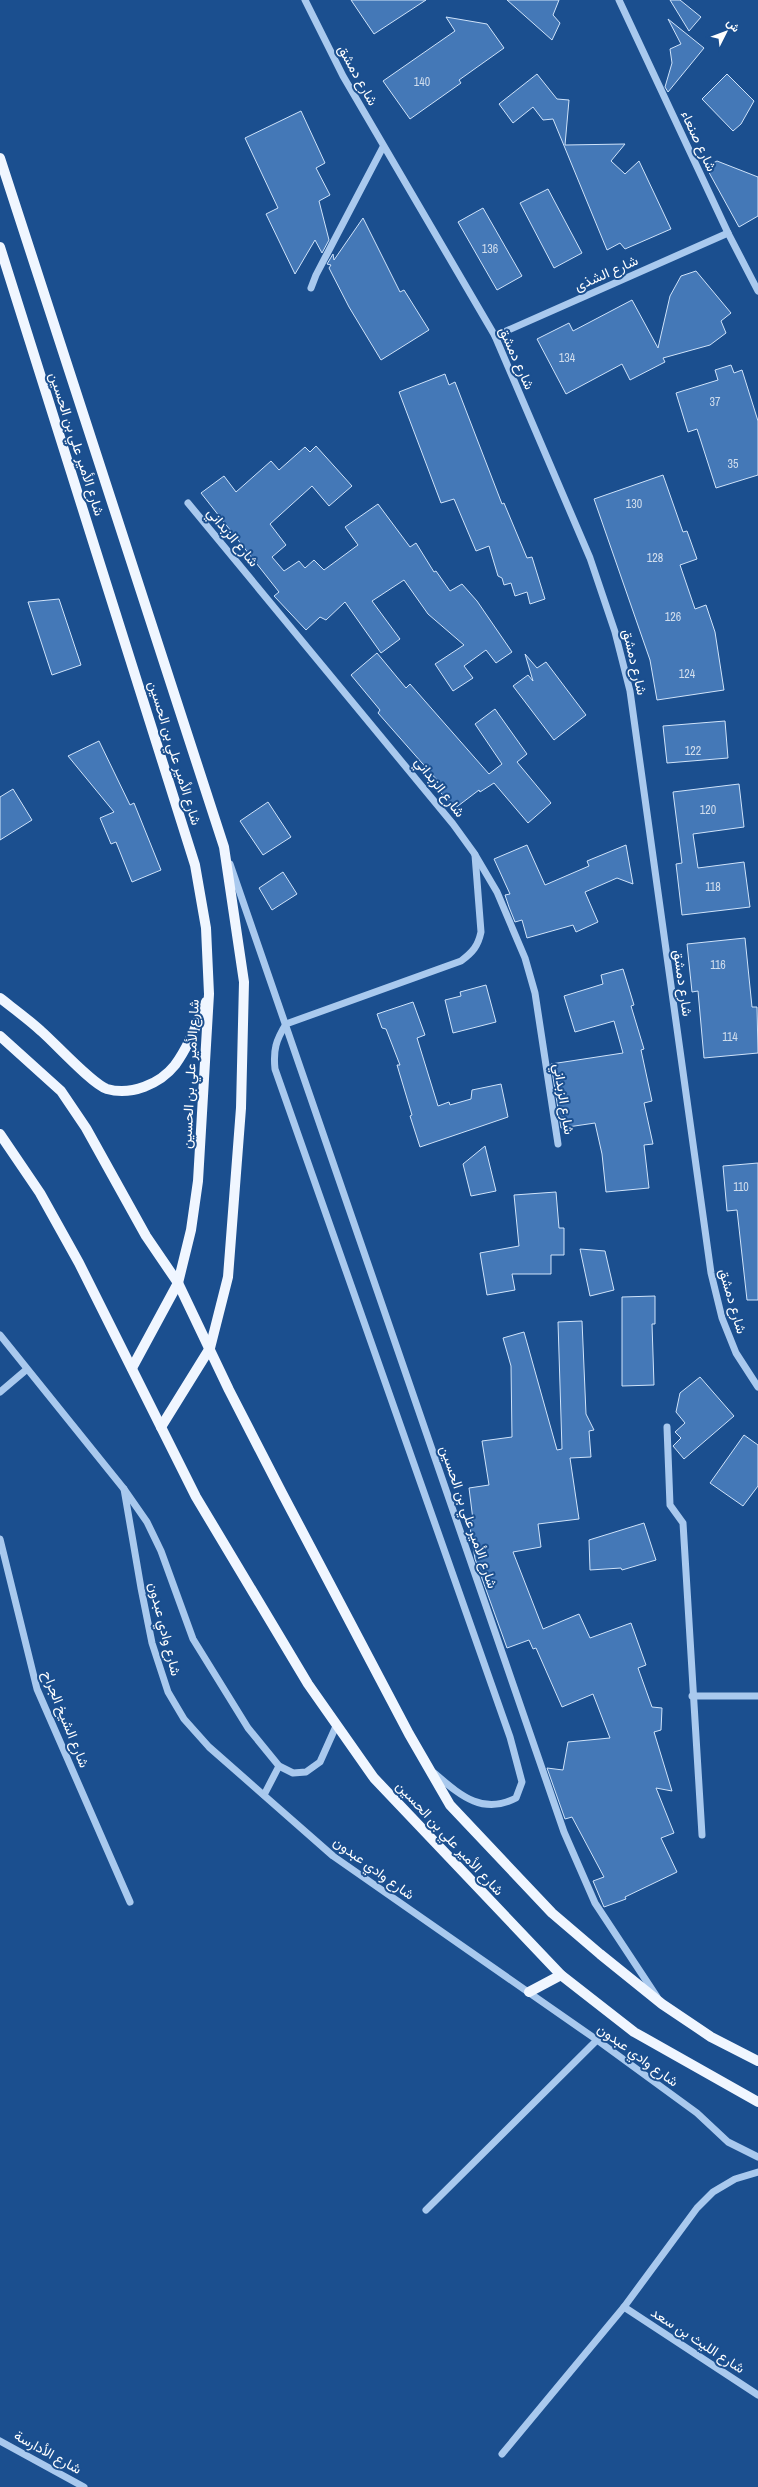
<svg xmlns="http://www.w3.org/2000/svg" width="758" height="2487" font-family="'Archivo Narrow',Vazirmatn,sans-serif">
	<style>
		.building { fill: #4478b7; stroke: #cfe3fa }
		.lines { fill: none; stroke-linecap: round; stroke-linejoin: round }
		.minor { stroke: #a9c9ee; stroke-width: 7 }
		.major { stroke: #f0f6ff; stroke-width: 10 }
		.labels { text-anchor: middle; stroke-width: 4; stroke-linejoin: round; paint-order: stroke }
		.number-label { font-size: 12px; fill: #d0dded }
		.street-label { font-size: 14px; fill: #fff; stroke: #1b4f8f }
	</style>
	<rect width="100%" height="100%" fill="#1b4f8f"/>
	<g class="building">
		<path d="M351,0H426L374,34Z"/>
		<path d="M507,0H559L553,15L560,23L552,40Z"/>
		<path d="M670,0H680L701,17L689,31Z"/>
		<path d="M446,17L487,24L504,48L459,80L461,83L410,119L383,81L455,31Z"/>
		<path d="M668,19L704,48L668,92L665,87L672,63L670,49L681,44Z"/>
		<path d="M537,74L557,99L569,100L565,145L625,144L611,161L625,174L639,161L671,229L625,249L620,243L607,250L553,119L543,120L533,107L513,123L499,104Z"/>
		<path d="M727,74L754,101L741,124L733,131L702,99Z"/>
		<path d="M301,111L325,163L316,168L330,195L319,201L329,240L322,253L315,240L295,274L266,214L278,208L245,138Z"/>
		<path d="M717,161L758,177V216L739,227L706,167Z"/>
		<path d="M548,189L582,253L554,268L520,203Z"/>
		<path d="M483,208L522,276L497,290L458,222Z"/>
		<path d="M363,218L400,292L404,290L429,330L381,360L349,307L329,268L331,265L327,264L333,254L334,260Z"/>
		<path d="M696,271L731,313L721,321L726,333L710,345L663,358L665,362L630,380L622,364L566,394L537,339L569,323L573,331L632,300L658,348L670,296L681,276Z"/>
		<path d="M731,365L734,373L742,370L758,421V475L716,488L697,429L688,432L676,393L718,380L715,370Z"/>
		<path d="M445,374L449,385L455,382L502,504L504,503L527,558L532,557L545,599L530,604L527,592L515,596L511,583L504,585L502,578L498,576L489,546L476,551L454,499L441,503L399,392Z"/>
		<path d="M316,446L352,486L329,506L312,486L270,524L286,545L272,557L284,571L299,561L305,568L314,560L324,570L358,545L345,527L378,504L410,547L416,543L434,572L436,571L450,591L462,584L477,601L512,652L496,663L486,650L464,666L473,678L453,691L435,664L464,645L428,614L404,580L372,601L400,639L381,653L345,602L326,620L320,617L306,630L274,596L279,592L201,493L224,476L236,492L271,461L279,470L305,447L310,452Z"/>
		<path d="M663,475L683,532L687,531L697,559L680,565L695,609L706,605L715,632L724,690L657,700L650,660L594,499Z"/>
		<path d="M59,599L81,665L52,675L28,602Z"/>
		<path d="M377,653L406,688L410,684L489,774L502,764L475,724L495,709L527,754L517,762L551,803L528,823L494,783L480,792L479,790L454,809L433,783L437,780L378,713L380,710L351,675Z"/>
		<path d="M525,654L537,668L546,662L586,715L554,740L513,686L528,675L533,681Z"/>
		<path d="M725,721L728,758L667,763L663,726Z"/>
		<path d="M99,741L130,805L134,803L161,870L132,882L116,842L111,844L100,818L114,812L68,756Z"/>
		<path d="M739,784L744,827L693,834L698,868L744,862L750,907L682,915L676,864L682,863L673,792Z"/>
		<path d="M13,789L32,820L0,840V797Z"/>
		<path d="M268,802L291,837L263,855L240,821Z"/>
		<path d="M527,845L545,885L589,866L587,861L626,845L633,884L617,878L585,892L598,922L576,932L573,925L527,938L522,920L515,922L509,907L505,895L510,894L494,859Z"/>
		<path d="M283,872L297,894L272,910L259,888Z"/>
		<path d="M745,938L752,1007H757L758,1053L704,1058L698,991L692,992L687,944Z"/>
		<path d="M623,969L634,1005L631,1006L644,1049L641,1050L652,1101L644,1103L653,1144L644,1145L649,1188L606,1192L602,1154L595,1123L561,1128L551,1064L623,1053L614,1021L575,1032L564,996L603,984L601,975Z"/>
		<path d="M486,985L496,1022L453,1033L445,1000L461,996L460,992Z"/>
		<path d="M413,1002L425,1035L417,1038L438,1106L449,1102L450,1105L471,1099L472,1090L501,1084L508,1117L420,1147L410,1116L412,1115L397,1065H400L386,1029L382,1028L377,1014Z"/>
		<path d="M485,1146L496,1191L471,1196L463,1164Z"/>
		<path d="M758,1163V1300H747L737,1210L727,1211L723,1166Z"/>
		<path d="M556,1192L559,1228H564V1255H551V1274H512L515,1290L487,1295L480,1253L519,1246L514,1195Z"/>
		<path d="M580,1249L605,1251L614,1290L590,1296Z"/>
		<path d="M655,1296V1324H652L654,1385L622,1386V1297Z"/>
		<path d="M582,1321L586,1414L594,1430L589,1431L591,1457L570,1458L579,1519L538,1524L541,1547L513,1552L543,1629L579,1614L590,1638L631,1623L646,1665L638,1668L652,1707L662,1708L661,1730L654,1732L672,1791L656,1788L674,1833L661,1838L677,1872L625,1897L626,1899L604,1907L593,1881L604,1877L572,1817L565,1819L547,1768L563,1770L568,1742L610,1738L593,1694L562,1707L536,1648L533,1649L529,1640L507,1648L475,1559L469,1521L473,1520L469,1488L489,1485L482,1441L512,1437L511,1366L503,1338L524,1332L557,1450L562,1449L558,1322Z"/>
		<path d="M700,1377L734,1416L684,1459L673,1446L681,1438L675,1432L685,1423L676,1412L680,1393Z"/>
		<path d="M744,1435L758,1445V1486L743,1506L710,1483Z"/>
		<path d="M644,1523L656,1560L622,1570L621,1568L590,1570L589,1540Z"/>
	</g>
	<g class="lines">
		<g class="minor">
			<path d="M305,0L343,76L495,336L590,558L615,632L630,691L711,1273L722,1318L736,1353L758,1387"/>
			<path d="M619,0L728,233L758,291"/>
			<path d="M311,288L316,275L383,147"/>
			<path d="M495,336L728,233"/>
			<path d="M188,503L453,824L474,853L497,892L525,958L535,993L558,1144"/>
			<path d="M230,864L564,1832L595,1903L657,1997"/>
			<path d="M286,1024C276,1040 273,1050 275,1069L510,1737L522,1782L516,1798C482,1816 459,1794 434,1773"/>
			<path d="M286,1024L461,961C473,952 478,946 481,932L475,855"/>
			<path d="M0,1335L124,1489L147,1522L161,1551L193,1639L248,1728L279,1766L293,1773L306,1772L320,1762L337,1724"/>
			<path d="M0,1392L26,1370"/>
			<path d="M667,1427L670,1505L683,1523L702,1835"/>
			<path d="M124,1489L141,1588L152,1643L168,1692L184,1719L209,1747L333,1856L597,2040L697,2113L728,2142L758,2157"/>
			<path d="M0,1539L37,1689L130,1902"/>
			<path d="M692,1696H758"/>
			<path d="M264,1795L279,1766"/>
			<path d="M426,2210L597,2040"/>
			<path d="M624,2307L758,2395"/>
			<path d="M0,2441L84,2487"/>
			<path d="M502,2454L624,2307L697,2208L713,2192L735,2179L758,2172"/>
		</g>
		<g class="major">
			<path d="M0,158L224,847L244,982L241,1108L228,1277L210,1348L161,1427"/>
			<path d="M0,247L195,865L206,928L209,994L198,1181L191,1230L178,1283L132,1368"/>
			<path d="M0,998C14,1009 28,1019 41,1031C55,1043 92,1084 107,1089C131,1096 160,1084 175,1065C189,1046 197,1023 206,1002"/>
			<path d="M0,1036L61,1091L86,1128L146,1236L178,1283L229,1390L282,1493L409,1734L450,1805L552,1913L600,1954L662,2004L711,2037L758,2061"/>
			<path d="M0,1134L40,1193L79,1263L196,1497L308,1684L374,1778L561,1975L634,2032L758,2102"/>
			<path d="M529,1992L561,1975"/>
		</g>
	</g>
	<g class="labels">
		<g class="number-label">
			<text x="422" y="86">140</text>
			<text x="490" y="253">136</text>
			<text x="567" y="362">134</text>
			<text x="715" y="406">37</text>
			<text x="733" y="468">35</text>
			<text x="634" y="508">130</text>
			<text x="655" y="562">128</text>
			<text x="673" y="621">126</text>
			<text x="687" y="678">124</text>
			<text x="693" y="755">122</text>
			<text x="708" y="814">120</text>
			<text x="713" y="891">118</text>
			<text x="718" y="969">116</text>
			<text x="730" y="1041">114</text>
			<text x="741" y="1191">110</text>
		</g>
		<g class="street-label">
			<text transform="translate(358 75) rotate(61)" y="5">شارع دمشق</text>
			<text transform="translate(699 141) rotate(65)" y="5">شارع صنعاء</text>
			<text transform="translate(606 273) rotate(-24)" y="5">شارع الشذى</text>
			<text transform="translate(517 358) rotate(66)" y="5">شارع دمشق</text>
			<text transform="translate(77 444) rotate(72)" y="5">شارع الأمير علي بن الحسين</text>
			<text transform="translate(233 537) rotate(50)" y="5">شارع الزبداني</text>
			<text transform="translate(635 662) rotate(77)" y="5">شارع دمشق</text>
			<text transform="translate(175 753) rotate(73)" y="5">شارع الأمير علي بن الحسين</text>
			<text transform="translate(440 787) rotate(52)" y="5">شارع الزبداني</text>
			<text transform="translate(683 983) rotate(82)" y="5">شارع دمشق</text>
			<text transform="translate(190 1074) rotate(-87)" y="5">شارع الأمير علي بن الحسين</text>
			<text transform="translate(564 1099) rotate(81)" y="5">شارع الزبداني</text>
			<text transform="translate(733 1301) rotate(74)" y="5">شارع دمشق</text>
			<text transform="translate(469 1517) rotate(71)" y="5">شارع الأمير علي بن الحسين</text>
			<text transform="translate(165 1629) rotate(76)" y="5">شارع وادي عبدون</text>
			<text transform="translate(66 1719) rotate(68)" y="5">شارع الشيخ الجراح</text>
			<text transform="translate(450 1838) rotate(47)" y="5">شارع الأمير علي بن الحسين</text>
			<text transform="translate(374 1868) rotate(36)" y="5">شارع وادي عبدون</text>
			<text transform="translate(638 2055) rotate(36)" y="5">شارع وادي عبدون</text>
			<text transform="translate(698 2340) rotate(33)" y="5">شارع الليث بن سعد</text>
			<text transform="translate(48 2452) rotate(29)" y="5">شارع الأدارسة</text>
		</g>
	</g>
	<g transform="translate(726 32) rotate(48)" stroke="#1b4f8f" stroke-width="3" paint-order="stroke">
	<path d="M0-3L7 15L0 10L-7 15Z" fill="#ffffff"/>
	<text y="-6" font-size="11" font-weight="bold" text-anchor="middle" fill="#ffffff">ش</text>
	</g>
</svg>
